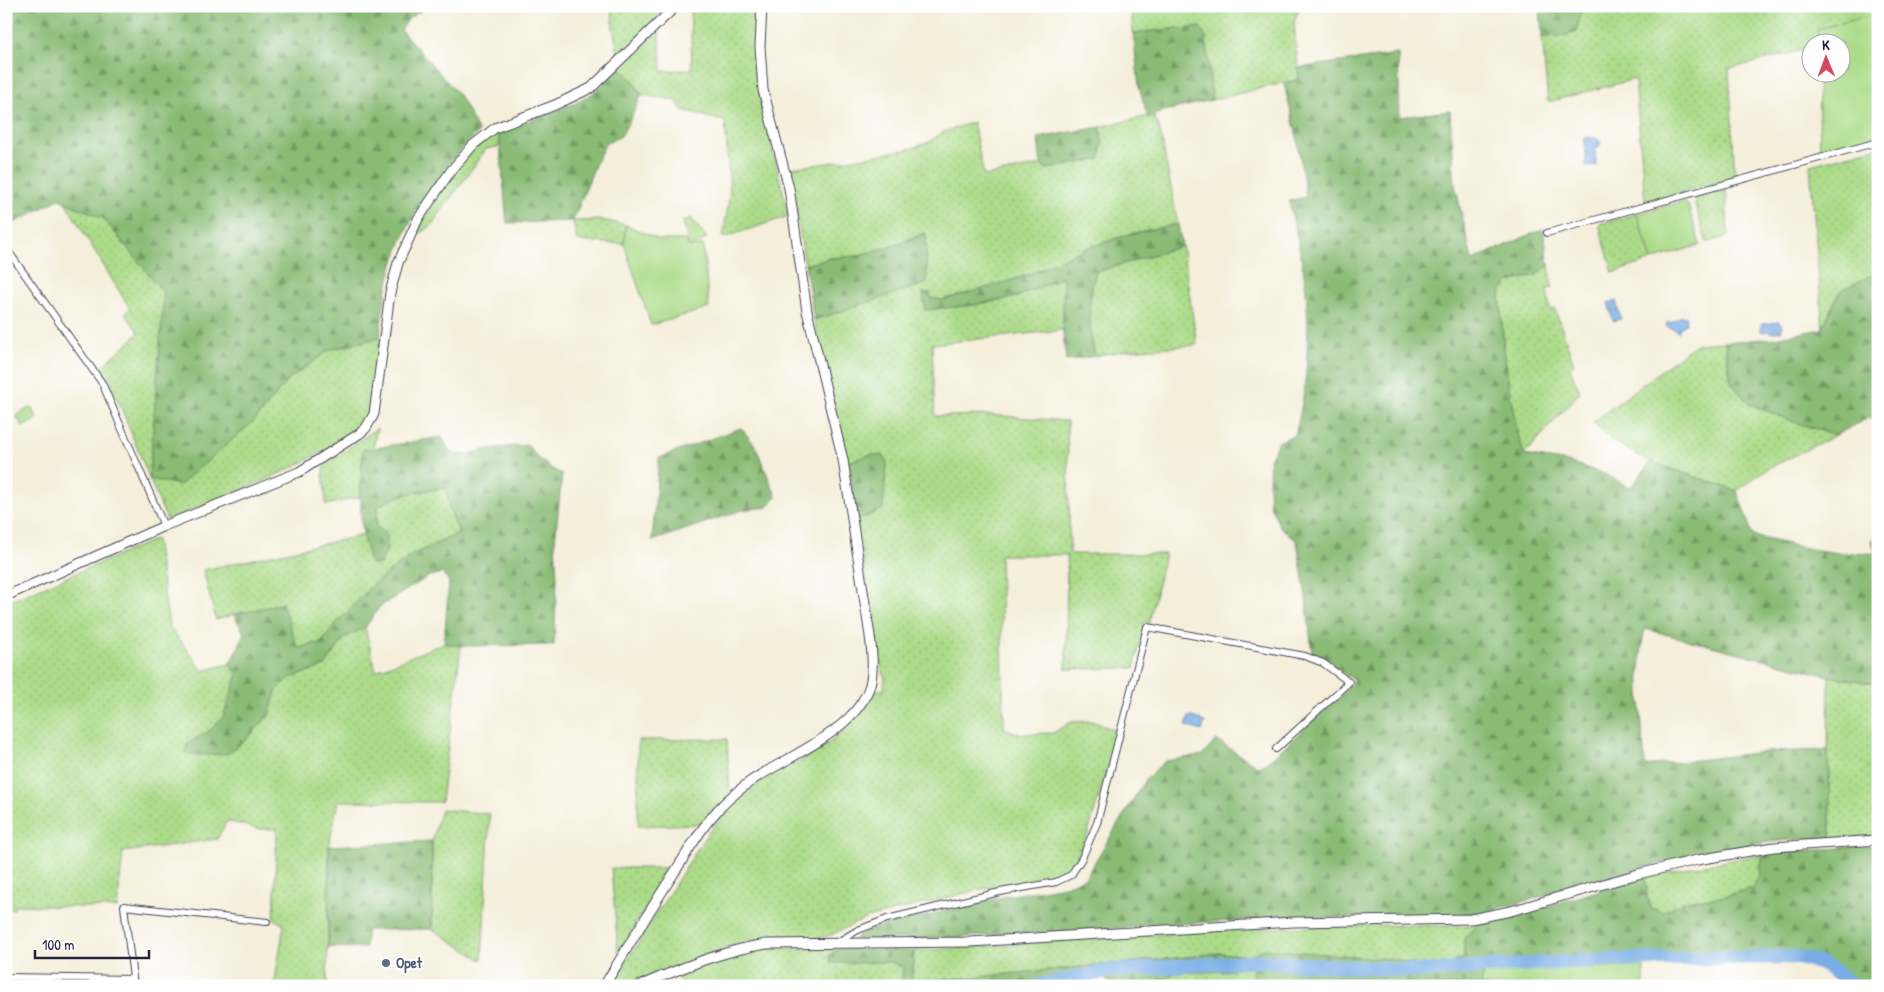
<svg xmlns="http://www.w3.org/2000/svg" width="1884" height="992" font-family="'Patrick Hand',sans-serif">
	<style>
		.grass { fill: url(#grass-dots); stroke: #677e62 }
		.forest { fill: url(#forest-firs); stroke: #566e58 }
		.garden { fill: #acdb89; stroke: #677e62 }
		.water { fill: url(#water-ripples); stroke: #4e6890 }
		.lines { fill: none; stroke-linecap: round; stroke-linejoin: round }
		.river { stroke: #79ade6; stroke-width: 14 }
		.street-casing { stroke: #424153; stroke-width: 8 }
		.secondary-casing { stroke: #424153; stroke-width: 11 }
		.street { stroke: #fff; stroke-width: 6 }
		.secondary { stroke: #fff; stroke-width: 9 }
		.service-dot { fill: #5c6f8a; stroke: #fff; stroke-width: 2 }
		.labels { text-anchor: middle; stroke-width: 4; stroke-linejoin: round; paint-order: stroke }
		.service-label { font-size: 15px; font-weight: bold; fill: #4e5e75; stroke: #fff; text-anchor: start }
	</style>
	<defs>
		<pattern id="grass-dots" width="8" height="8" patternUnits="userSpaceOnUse" patternTransform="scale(1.25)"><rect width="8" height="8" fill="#acdb89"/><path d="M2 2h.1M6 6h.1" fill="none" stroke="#94bc77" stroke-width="1.8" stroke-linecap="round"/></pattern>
		<pattern id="forest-firs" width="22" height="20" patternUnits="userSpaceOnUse" patternTransform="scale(1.25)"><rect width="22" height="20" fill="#89bb75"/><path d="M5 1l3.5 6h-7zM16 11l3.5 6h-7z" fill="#709861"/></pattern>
		<pattern id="water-ripples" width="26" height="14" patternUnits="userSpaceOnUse" patternTransform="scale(1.25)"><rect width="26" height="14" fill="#79ade6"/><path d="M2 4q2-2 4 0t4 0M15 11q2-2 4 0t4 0" fill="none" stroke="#638cbc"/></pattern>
	</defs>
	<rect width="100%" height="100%" fill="#fff"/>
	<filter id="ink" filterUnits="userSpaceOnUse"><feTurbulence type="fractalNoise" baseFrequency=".02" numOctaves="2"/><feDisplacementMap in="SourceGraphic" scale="10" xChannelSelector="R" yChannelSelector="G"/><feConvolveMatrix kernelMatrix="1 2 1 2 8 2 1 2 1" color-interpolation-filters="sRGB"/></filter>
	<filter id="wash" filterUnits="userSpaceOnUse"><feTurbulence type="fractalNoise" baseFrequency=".0096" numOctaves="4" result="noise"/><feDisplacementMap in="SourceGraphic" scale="20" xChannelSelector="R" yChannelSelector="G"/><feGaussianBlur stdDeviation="1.12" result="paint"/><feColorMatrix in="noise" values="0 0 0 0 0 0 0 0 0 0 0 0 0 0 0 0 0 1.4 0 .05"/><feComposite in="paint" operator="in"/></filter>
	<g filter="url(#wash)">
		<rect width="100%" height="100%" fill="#f4eeda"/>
		<g class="grass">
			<path d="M612,6H669L618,55L613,28Z"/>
			<path d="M690,6H757L755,53L760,98L789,216L723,238L730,193L725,121C710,119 697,113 682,110L676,100L641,95L633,80L620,68L659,29L662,71L692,69Z"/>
			<path d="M1131,6H1300L1294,22L1299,79L1212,100L1206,38L1182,28L1133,33Z"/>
			<path d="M1581,6H1878V14L1817,29L1818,42H1812L1811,48L1729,69L1735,178L1645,202L1635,79L1548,102L1542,37L1564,36L1577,32Z"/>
			<path d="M1153,115L1159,126L1178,224L1130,234L1084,249L1028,275L976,291L942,300L930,298V293L924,294L925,310L973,305L1016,297L1064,277L1063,330L932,344L935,416L990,415L1067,421L1070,554H1165L1149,623L1145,622L1134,668L1066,669L1067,555H1000L1004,728L1020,734L1053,733L1071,722L1091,721L1118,731L1088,833L1076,859L1065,871L1050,879L981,889L867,918L831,935L815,939L784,938L750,941L721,949L625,986H611L707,834L736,800L761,782L820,750L839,735L878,690H884L885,678L879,660L857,520L874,514L869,455L848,462L814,320L927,283L925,233L889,247L856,256L830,258L805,265L790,168L849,160L909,149L927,143L944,132L973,122L984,176L1041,165L1047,169L1100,159L1102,143L1100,127Z"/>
			<path d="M499,133V147L486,149L430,227L413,237C436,200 458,154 499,133Z"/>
			<path d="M1878,147V272L1840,291L1823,329L1810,165Z"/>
			<path d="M1726,190L1728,236L1707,243L1695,205L1696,198Z"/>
			<path d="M65,202L103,218L165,293L149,479L255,420L288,380L329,350L380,337C377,360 376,397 366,416C347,453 209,503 167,520C156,495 146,470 136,445C125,418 117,392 99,369L139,333L125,313L130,309Z"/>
			<path d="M1637,214L1652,260L1613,273L1599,224Z"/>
			<path d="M691,218L707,238L689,248L683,221Z"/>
			<path d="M602,220L626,225L624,244L577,241L573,221Z"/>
			<path d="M1182,246L1197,345L1128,350L1095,356C1088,324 1086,304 1096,272Z"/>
			<path d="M1549,265L1552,288L1547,289L1550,310L1555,309L1574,364L1570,368L1580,392L1524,455C1508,402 1503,347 1500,292L1509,282L1536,275Z"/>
			<path d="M1725,342L1731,382L1749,404L1797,423L1836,435L1763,471L1737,491L1651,462L1611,440L1593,422L1696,344Z"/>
			<path d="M31,407L38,418L23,427L16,416Z"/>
			<path d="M377,428L373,449L363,450L360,497L326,505L323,472L324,466Z"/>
			<path d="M446,488L450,510L459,533L412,555L375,583L335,625L322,642L298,648L244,611L216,620L203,570L364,535L367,552L376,527L377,508C394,493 424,491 446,488Z"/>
			<path d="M156,539L169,626L203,671L229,664L238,674L224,717L209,731L187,744L269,715L276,692L290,678L325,666L345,637L365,628L376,671L444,643L461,646L441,802L338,801L329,846L327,986H274L284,925L274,919L277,829H259L227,821L217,839L123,852L117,908L14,905V909H6V603Z"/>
			<path d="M1829,676L1878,684V836L1831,839L1828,750Z"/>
			<path d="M727,739L730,794L703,824L638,826V740Z"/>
			<path d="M441,809L490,814L482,960L432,929V841Z"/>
			<path d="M1763,854L1759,876L1753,888L1721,897L1685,901L1663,913L1651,909L1647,898L1646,876Z"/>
			<path d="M611,868H672L618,952Z"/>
			<path d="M1480,923L1464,938V958L1450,964L1426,967L1393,959L1251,956L1219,953L1196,956L977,977L912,981L914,951L1238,929L1379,925L1462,926Z"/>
			<path d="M789,948L839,949L829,956L854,963L890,962L903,967L901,986H684L677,977L752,949Z"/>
			<path d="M1252,967L1256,986H1149L1161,982L1175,973L1224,971Z"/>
		</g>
		<g class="forest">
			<path d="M6,6H402L406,12L403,6H428L409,18L401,30L459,95L479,132C465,143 454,158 443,172C401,228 386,268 380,337L329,350L288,380L255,420L180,485L149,479L164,293L103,218L59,199L6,227Z"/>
			<path d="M1540,6H1581L1577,32L1564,36L1542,37Z"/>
			<path d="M1200,27L1206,38L1212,100L1164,111L1148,118L1139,86L1133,33Z"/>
			<path d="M1398,54L1400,117L1450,111L1455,185L1472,260L1543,229L1549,265L1536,275L1509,282L1500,292C1503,347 1508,402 1524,455L1568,462L1605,474L1630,488L1651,462L1737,491L1753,536C1796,546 1831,556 1875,553L1872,540L1878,539V684L1829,676L1645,629C1635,669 1642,725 1645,766L1765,752L1828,750L1831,839C1817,839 1803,839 1789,840C1686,849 1588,885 1489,911L1467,914C1395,917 1324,917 1252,920C1119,926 988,940 855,939L857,936L880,927L1007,896L1065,886L1085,878L1145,780L1165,761L1203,755L1216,740L1257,766L1264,765L1344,693L1354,680L1312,653L1306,597L1297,541L1280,527L1270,505L1269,484L1270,460L1278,442L1295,435C1307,392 1309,346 1307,302C1305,268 1296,234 1289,201L1306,197L1297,137L1284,84L1299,79L1297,68Z"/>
			<path d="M620,68L633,80L641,95L631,118L621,136L605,144L595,165L573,221L507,223L499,133L576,103L592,94Z"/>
			<path d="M1100,127L1102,143L1100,159L1047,169L1041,165L1038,138Z"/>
			<path d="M1178,224L1182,246L1096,272C1086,303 1089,325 1095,356L1066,361L1063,334V277L1016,297L973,305L925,310L923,293H930L931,298L942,300L976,291L1028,275L1084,249L1130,234Z"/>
			<path d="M926,233L927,283L814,320L805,265L830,258L856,256L889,247Z"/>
			<path d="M1878,272V416L1866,419L1836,435L1797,423L1749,404L1731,382L1725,342L1775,338L1822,329L1840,291Z"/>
			<path d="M741,428L755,445L776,496L768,507L742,510L652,541L659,458Z"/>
			<path d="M442,437L450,452L463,455L489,449L527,445C537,457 547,468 562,474L555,541L557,579L554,645L461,646L444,643L449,581L442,573L429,576L379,607L365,628L345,637L325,666L290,678L276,692L269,715L247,739L227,754L196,755L185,753L187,744L209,731L223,717L238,674L229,664L238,648L244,633L234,615L282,603L298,648L322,642L335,625L375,583L412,555L459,533L450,510L446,488C426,490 392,494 377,508V527L387,535V550L380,564H371C357,528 360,488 363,450Z"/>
			<path d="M869,455H883L887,463L883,509L857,520L848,462Z"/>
			<path d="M432,841V929L367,930L365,948L328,947L329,846Z"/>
			<path d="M1878,845V986H1853L1825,964L1805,958L1788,957L1674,960L1656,965L1510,970L1485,973L1481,986H1256L1252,967L1224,971L1175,973L1161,982L1149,986H1115L1106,980V971L1027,986H901L903,967L890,962L831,963L829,956L839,949L914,951L912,981L977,977L1196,956L1219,953L1251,956L1263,949L1393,959L1426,967L1450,964L1464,958V938L1480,923L1533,911L1646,876L1647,898L1651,908L1663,912L1685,901L1721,897L1753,888L1759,876L1763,854Z"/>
		</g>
		<g class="garden">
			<path d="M1878,14V136L1820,152L1818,73L1842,72V42H1818L1817,29Z"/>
			<path d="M1684,201L1688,205L1700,245L1652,260L1637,214Z"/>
			<path d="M626,225L660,240H685L689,247L703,245L709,308L651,325L624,244Z"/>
			<path d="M1644,966V986H1481L1484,973L1510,970Z"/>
		</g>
		<g class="water">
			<path d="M1585,138H1596L1601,142L1599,147L1595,148L1596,166H1586Z"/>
			<path d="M1616,301L1621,319L1613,321L1608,303Z"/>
			<path d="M1681,316L1687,317L1686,323L1679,329V332L1666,326L1668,322L1671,323Z"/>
			<path d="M1779,322L1782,326L1781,331L1770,333V331L1763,332L1761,331L1762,324Z"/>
			<path d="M1189,716L1205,722L1202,731L1186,726Z"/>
		</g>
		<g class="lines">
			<path class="river" d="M1036,986L1107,971L1259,961L1420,971L1602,960L1788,957C1819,959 1830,967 1853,986"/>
		</g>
	</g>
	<g filter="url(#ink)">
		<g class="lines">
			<defs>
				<g id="street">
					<path d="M1547,233L1878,142"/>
					<path d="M6,248L102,383L164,526"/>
					<path d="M836,943L858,930L887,919L1000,892L1056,882L1071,875L1082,858L1097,823L1147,627L1305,656L1323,663L1349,682L1276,749"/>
					<path d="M6,977L133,979"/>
					<path d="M134,986L124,906L267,922"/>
				</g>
				<g id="secondary">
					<path d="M6,596L164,526L299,472L359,434L366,428L374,414L390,293L398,263L418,219L450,172L473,145L495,128L555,105L591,88L676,6"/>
					<path d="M604,986C627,948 650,910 674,873C686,855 696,836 710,819C721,805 736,792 751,781C788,756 856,731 870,685C874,669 872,652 870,636L843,460L807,311L789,188L763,90L760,46L762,6"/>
					<path d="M639,986C680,969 723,950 767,944L970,942L1293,922L1471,919L1511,911L1638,874L1697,860L1774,847L1878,840"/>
				</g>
			</defs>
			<use href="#street" class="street-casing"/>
			<use href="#secondary" class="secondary-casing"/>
			<use href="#street" class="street"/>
			<use href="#secondary" class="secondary"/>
		</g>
	</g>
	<circle class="service-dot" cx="386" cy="963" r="5"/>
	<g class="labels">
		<g class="service-label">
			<text x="396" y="968">Opet</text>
		</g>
	</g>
	<rect width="1884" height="992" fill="none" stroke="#fff" stroke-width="25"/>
	<g transform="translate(1826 58) rotate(359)"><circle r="24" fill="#ffffff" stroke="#a7a7b1"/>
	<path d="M0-4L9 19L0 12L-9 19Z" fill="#d1495b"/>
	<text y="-8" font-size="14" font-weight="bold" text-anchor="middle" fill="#22223b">K</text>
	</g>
	<path d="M35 950v8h114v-8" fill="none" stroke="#22223b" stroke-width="2.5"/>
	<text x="42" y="950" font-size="15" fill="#22223b" stroke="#ffffff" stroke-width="4" paint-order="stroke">100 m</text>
</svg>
